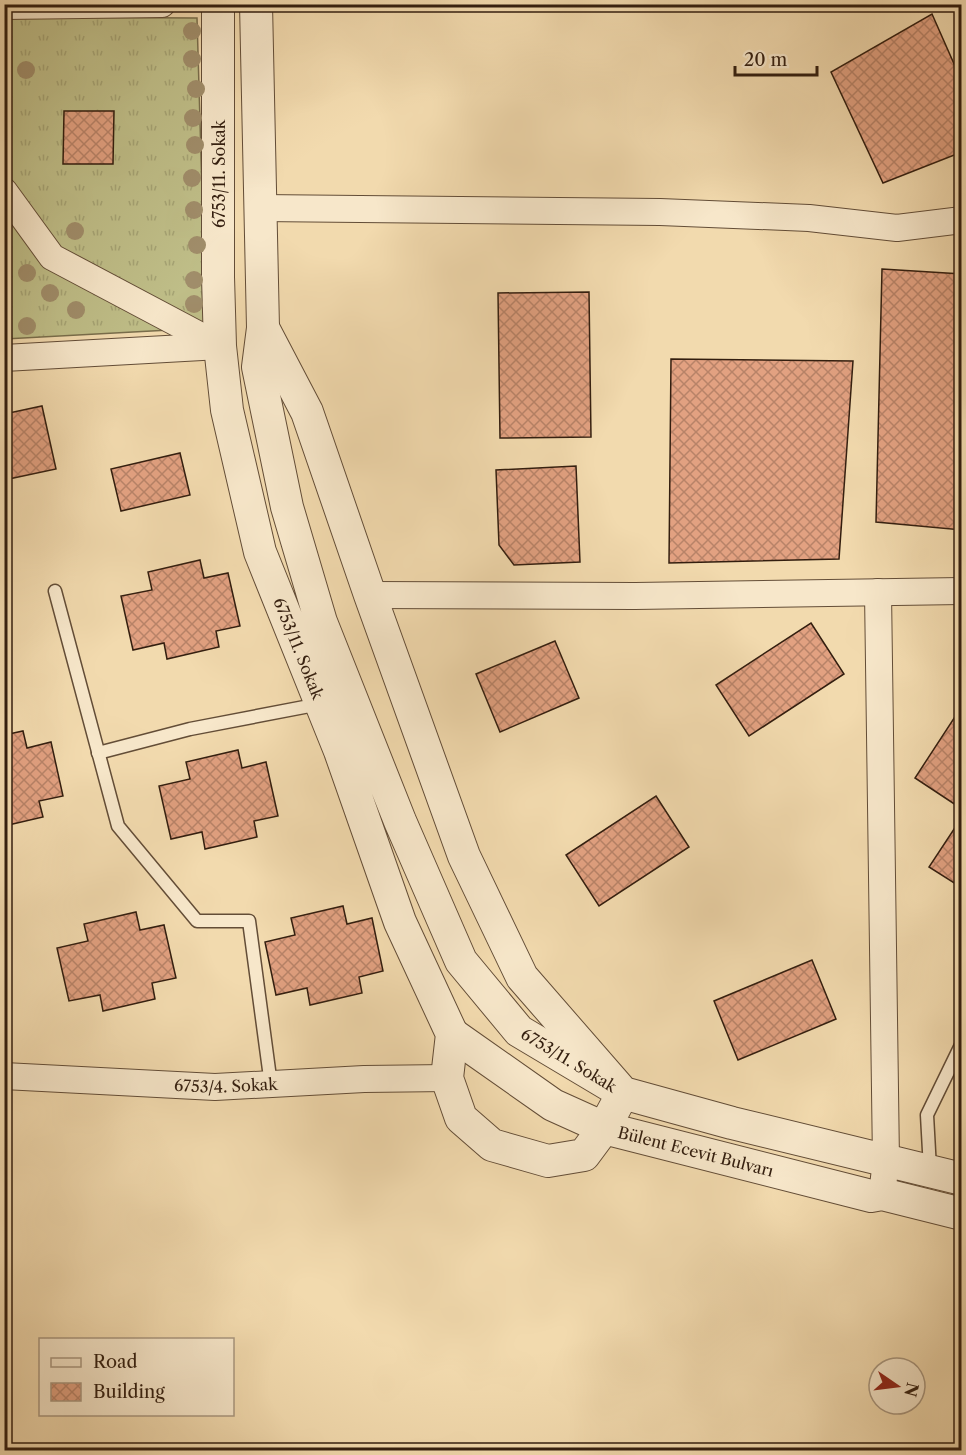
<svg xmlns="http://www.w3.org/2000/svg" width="966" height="1455" font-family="'Libre Caslon Text',serif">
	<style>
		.grass { fill: url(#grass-tufts); stroke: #796e4c; stroke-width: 1.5 }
		.building { fill: url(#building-cross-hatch); stroke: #331e0f; stroke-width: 1.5 }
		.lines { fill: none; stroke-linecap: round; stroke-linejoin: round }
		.service-casing { stroke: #634d37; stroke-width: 15 }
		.minor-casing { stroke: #634d37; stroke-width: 28 }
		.tertiary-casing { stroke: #634d37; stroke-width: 34 }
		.service { stroke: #f7e7ca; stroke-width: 12 }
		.minor { stroke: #f7e7ca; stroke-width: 26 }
		.tertiary { stroke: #f7e7ca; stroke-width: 32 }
		.tree { fill: #a08d6a }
		.labels { text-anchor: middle; stroke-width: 5; stroke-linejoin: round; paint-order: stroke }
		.street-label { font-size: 16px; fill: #331e0f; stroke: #f7e7ca }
	</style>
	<defs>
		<pattern id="grass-tufts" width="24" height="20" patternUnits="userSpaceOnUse" patternTransform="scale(1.5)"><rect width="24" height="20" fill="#bfbe88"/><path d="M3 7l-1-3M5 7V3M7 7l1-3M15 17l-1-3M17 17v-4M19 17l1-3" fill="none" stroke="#a5a374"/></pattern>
		<pattern id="building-cross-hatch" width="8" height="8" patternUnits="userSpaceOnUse" patternTransform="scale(1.5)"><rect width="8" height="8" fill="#e2a181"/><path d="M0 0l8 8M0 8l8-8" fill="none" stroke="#b88368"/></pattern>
	</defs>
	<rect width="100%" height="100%" fill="#f2daae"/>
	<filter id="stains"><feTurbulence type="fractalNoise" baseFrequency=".00333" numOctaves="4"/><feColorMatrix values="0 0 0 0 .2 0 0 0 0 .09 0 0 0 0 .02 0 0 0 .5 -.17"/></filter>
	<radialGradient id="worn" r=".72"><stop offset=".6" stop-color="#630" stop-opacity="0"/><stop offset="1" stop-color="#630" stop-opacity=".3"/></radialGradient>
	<path class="grass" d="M5,17L197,18L206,328L5,339Z"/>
	<g class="building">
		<path d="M932,14L962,82V152L883,183L831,72Z"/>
		<path d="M64,111H114L113,164H63Z"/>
		<path d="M882,269L962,274V530L876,522Z"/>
		<path d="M589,292L591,437L500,438L498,293Z"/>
		<path d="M671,359L853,361L839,559L669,563Z"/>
		<path d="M42,406L56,469L4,480V414Z"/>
		<path d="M180,453L190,495L121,511L111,469Z"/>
		<path d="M576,466L580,562L514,565L499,545L496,470Z"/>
		<path d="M200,560L204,578L228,573L240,626L216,631L219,647L167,659L164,643L133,650L121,596L152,590L148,572Z"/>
		<path d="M811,623L844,674L749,736L716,685Z"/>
		<path d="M555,641L579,698L500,732L476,674Z"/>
		<path d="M962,706V809L915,778Z"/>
		<path d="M23,731L27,748L51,742L63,796L39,801L43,817L4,826V735Z"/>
		<path d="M238,750L242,768L266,762L278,816L254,821L257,837L205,849L202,832L171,839L159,786L190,779L186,762Z"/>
		<path d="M656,796L689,847L599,906L566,855Z"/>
		<path d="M962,817V888L929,867Z"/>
		<path d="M343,906L347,924L372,918L383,971L359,977L362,993L310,1005L307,988L276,995L265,942L295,935L291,918Z"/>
		<path d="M136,912L140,930L164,925L176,978L152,983L155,999L103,1011L100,995L69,1001L57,948L88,941L84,924Z"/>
		<path d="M812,960L836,1019L738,1060L714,1001Z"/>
	</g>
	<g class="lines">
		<defs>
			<g id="service">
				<path d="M55,591L118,826L197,921H249L271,1085"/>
				<path d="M98,753L190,729L320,704"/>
				<path d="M930,1169L927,1115L962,1043"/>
			</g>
			<g id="minor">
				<path d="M4,6L162,4"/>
				<path d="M4,191L52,257L220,346"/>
				<path d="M260,208L660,212L809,218L897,228L962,220"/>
				<path d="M4,358L220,346"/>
				<path d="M878,592L886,1161L882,1194"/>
				<path d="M370,595L635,596L962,591"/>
				<path id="s1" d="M4,1076L215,1087L364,1079L447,1078"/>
			</g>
			<g id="tertiary">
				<path id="s2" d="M218,4V277L220,346L227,410L260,552L340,751L400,922L452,1034L447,1078L461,1118L492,1145L548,1161L584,1155L604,1128L623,1093L519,1031L461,961L400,821L321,622L287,507L258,367L263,328L256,4"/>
				<path d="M263,328L307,412L370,595L464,856L522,977L623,1093L732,1123L962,1179"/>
				<path id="s3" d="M452,1034L553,1105L604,1128L871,1196L882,1194L962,1214"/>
			</g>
		</defs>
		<use href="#service" class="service-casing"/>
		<use href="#minor" class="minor-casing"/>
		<use href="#tertiary" class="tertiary-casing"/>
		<use href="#service" class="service"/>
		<use href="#minor" class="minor"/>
		<use href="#tertiary" class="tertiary"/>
	</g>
	<g class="tree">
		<circle cx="192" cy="31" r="9"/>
		<circle cx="192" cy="59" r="9"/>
		<circle cx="26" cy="70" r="9"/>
		<circle cx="196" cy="89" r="9"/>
		<circle cx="193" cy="118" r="9"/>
		<circle cx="195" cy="145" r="9"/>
		<circle cx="192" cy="178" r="9"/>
		<circle cx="194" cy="210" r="9"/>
		<circle cx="75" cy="231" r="9"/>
		<circle cx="197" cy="245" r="9"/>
		<circle cx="27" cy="273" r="9"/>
		<circle cx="194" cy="280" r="9"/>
		<circle cx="50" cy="293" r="9"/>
		<circle cx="194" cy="304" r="9"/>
		<circle cx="76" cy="310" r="9"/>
		<circle cx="27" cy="326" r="9"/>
	</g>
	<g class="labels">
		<g class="street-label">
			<text transform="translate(219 174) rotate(-90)" y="6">6753/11. Sokak</text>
			<text dy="6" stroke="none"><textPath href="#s2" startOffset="656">6753/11. Sokak</textPath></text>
			<text transform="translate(569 1060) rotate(31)" y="6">6753/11. Sokak</text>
			<text dy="6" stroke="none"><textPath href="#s1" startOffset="222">6753/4. Sokak</textPath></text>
			<text dy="6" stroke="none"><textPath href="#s3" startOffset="274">Bülent Ecevit Bulvarı</textPath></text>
		</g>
	</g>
	<rect width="966" height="1455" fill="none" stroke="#f2daae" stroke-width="24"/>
	<rect x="6" y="6" width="954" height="1443" fill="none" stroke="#331e0f" stroke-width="3"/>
	<rect x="12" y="12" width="942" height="1431" fill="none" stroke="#331e0f" stroke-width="1.5"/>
	<rect x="39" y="1338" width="195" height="78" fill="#f7e7ca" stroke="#a9977f" stroke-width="1.5"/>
	<rect x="51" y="1358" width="30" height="9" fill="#f7e7ca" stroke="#a9977f" stroke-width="1.5"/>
	<text x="93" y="1368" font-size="18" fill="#331e0f">Road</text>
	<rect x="51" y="1383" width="30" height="18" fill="url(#building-cross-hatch)" stroke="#a9977f" stroke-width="1.5"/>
	<text x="93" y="1398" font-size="18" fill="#331e0f">Building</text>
	<g transform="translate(897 1386) rotate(104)"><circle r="28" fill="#f7e7ca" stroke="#a9977f" stroke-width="1.5"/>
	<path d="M0-4.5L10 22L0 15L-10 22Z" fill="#8f2418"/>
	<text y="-9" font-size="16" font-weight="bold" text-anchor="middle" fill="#331e0f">N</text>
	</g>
	<path d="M735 66v9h82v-9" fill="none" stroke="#331e0f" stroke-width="3"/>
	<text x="744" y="66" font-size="18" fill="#331e0f" stroke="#f7e7ca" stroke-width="4.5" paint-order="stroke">20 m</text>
	<rect width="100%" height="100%" filter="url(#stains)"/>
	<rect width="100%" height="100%" fill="url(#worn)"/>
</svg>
